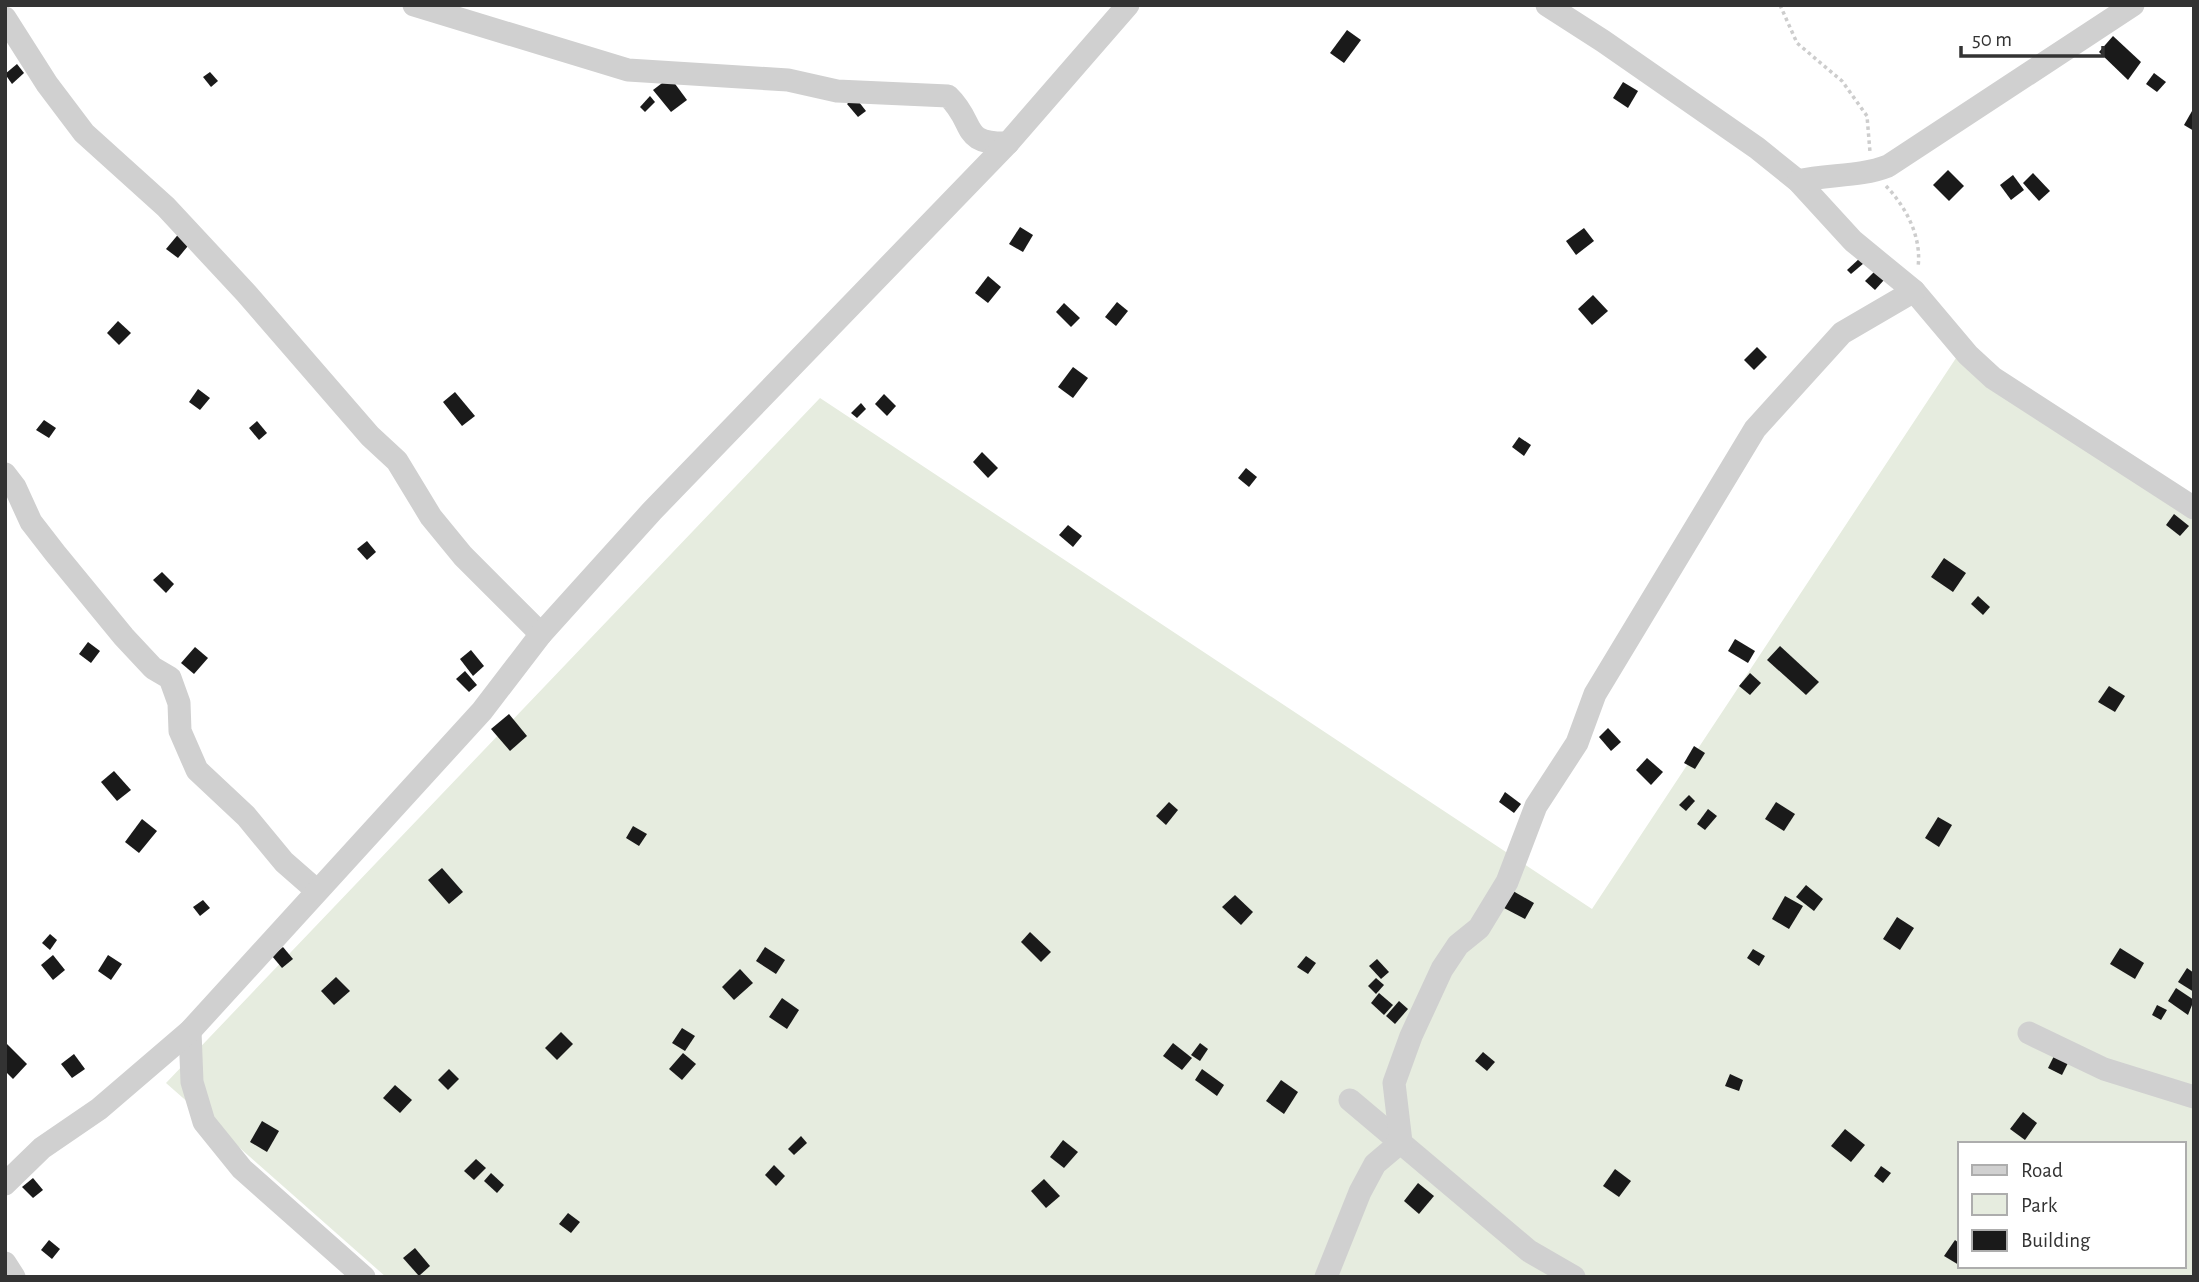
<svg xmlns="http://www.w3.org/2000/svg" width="2199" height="1282" font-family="'Alegreya Sans',sans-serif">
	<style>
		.green { fill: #e6ecdf; fill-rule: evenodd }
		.building { fill: #1a1a1a }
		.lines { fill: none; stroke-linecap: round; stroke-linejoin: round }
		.path { stroke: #cdcdcd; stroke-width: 3.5; stroke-dasharray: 3.5 3.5; stroke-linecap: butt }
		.minor { stroke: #d0d0d0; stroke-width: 23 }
	</style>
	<rect width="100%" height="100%" fill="#fff"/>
	<path class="green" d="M1958,355L2194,521V1277H386L166,1083L820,398L1592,909ZM1959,1144H2183V1266H1959Z"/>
	<g class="building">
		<path d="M1347,30L1361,40L1344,63L1330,53Z"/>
		<path d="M2113,36L2141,62L2128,80L2099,52Z"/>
		<path d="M17,64L24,73L12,84L5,74Z"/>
		<path d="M210,72L218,81L211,87L203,77Z"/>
		<path d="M2154,73L2166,82L2157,92L2146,84Z"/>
		<path d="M670,77L687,100L671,112L653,90Z"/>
		<path d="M1623,82L1638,91L1628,108L1613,98Z"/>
		<path d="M650,96L655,102L645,112L640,107Z"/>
		<path d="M855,97L866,111L858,117L847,104Z"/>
		<path d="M2192,111L2194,112V131L2184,125Z"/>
		<path d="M1948,170L1964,186L1949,201L1933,185Z"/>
		<path d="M2033,173L2050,191L2039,201L2023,183Z"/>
		<path d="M2013,175L2024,190L2011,200L2000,185Z"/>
		<path d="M1020,227L1033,235L1023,252L1009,244Z"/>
		<path d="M1584,228L1594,241L1576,255L1566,241Z"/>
		<path d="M181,231L192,241L178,258L166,249Z"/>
		<path d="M1860,258L1864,263L1851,274L1847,270Z"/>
		<path d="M1875,271L1884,280L1875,290L1865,281Z"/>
		<path d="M988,276L1001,287L988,303L975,293Z"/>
		<path d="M1593,295L1608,311L1592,325L1578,309Z"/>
		<path d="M1117,302L1128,311L1116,326L1105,317Z"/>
		<path d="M1064,303L1080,318L1071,327L1056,312Z"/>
		<path d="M118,321L131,333L119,345L107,333Z"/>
		<path d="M1757,347L1767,357L1754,370L1744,360Z"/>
		<path d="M1073,367L1088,378L1073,398L1058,387Z"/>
		<path d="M198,389L210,398L200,410L189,402Z"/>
		<path d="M455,392L475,416L462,426L443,402Z"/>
		<path d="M884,394L896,406L887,416L875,404Z"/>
		<path d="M861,403L866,409L857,418L851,413Z"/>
		<path d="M44,420L56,428L49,438L36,430Z"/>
		<path d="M257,421L267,433L259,440L249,428Z"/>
		<path d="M1519,437L1531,445L1524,456L1512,447Z"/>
		<path d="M982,452L998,468L988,478L973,462Z"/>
		<path d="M1246,468L1257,477L1249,487L1238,478Z"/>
		<path d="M2174,514L2189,526L2180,536L2166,525Z"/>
		<path d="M1068,525L1082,536L1073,547L1059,535Z"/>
		<path d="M367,541L376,552L367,560L357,549Z"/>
		<path d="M1944,558L1966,573L1953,592L1931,577Z"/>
		<path d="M162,572L174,584L166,593L153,580Z"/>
		<path d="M1978,596L1990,607L1983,615L1971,604Z"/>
		<path d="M1735,639L1755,651L1748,663L1728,651Z"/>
		<path d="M88,642L100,651L91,663L79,654Z"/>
		<path d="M1780,646L1819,682L1806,695L1767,660Z"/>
		<path d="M195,647L208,658L194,674L181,663Z"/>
		<path d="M471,650L484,666L473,676L460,659Z"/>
		<path d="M465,671L477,685L469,692L456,679Z"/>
		<path d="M1750,673L1761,683L1750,695L1739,686Z"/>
		<path d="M2109,686L2125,696L2115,712L2098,702Z"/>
		<path d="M509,714L527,736L510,751L491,729Z"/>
		<path d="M1608,728L1621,742L1611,751L1599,737Z"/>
		<path d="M1694,746L1705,753L1695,769L1684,763Z"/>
		<path d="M1647,758L1663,772L1651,785L1636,770Z"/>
		<path d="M114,771L131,790L117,801L101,782Z"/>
		<path d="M1505,792L1521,804L1514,813L1499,802Z"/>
		<path d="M1689,795L1695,801L1686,811L1679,805Z"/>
		<path d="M1169,802L1178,810L1166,825L1156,816Z"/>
		<path d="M1776,802L1795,814L1784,831L1765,819Z"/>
		<path d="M1708,809L1717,816L1705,830L1697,824Z"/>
		<path d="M1938,817L1952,825L1939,847L1925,838Z"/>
		<path d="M142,819L157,831L139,853L125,842Z"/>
		<path d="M633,826L647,834L639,846L626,838Z"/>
		<path d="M442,868L463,892L449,904L428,880Z"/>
		<path d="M1806,885L1823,899L1814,911L1796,897Z"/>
		<path d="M1513,891L1534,903L1525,919L1504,908Z"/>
		<path d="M1235,895L1253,912L1241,925L1222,907Z"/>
		<path d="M1785,896L1803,906L1789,929L1772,919Z"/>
		<path d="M203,900L210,908L200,916L193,907Z"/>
		<path d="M1897,917L1914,928L1900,950L1883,939Z"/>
		<path d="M1030,932L1051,952L1041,962L1021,942Z"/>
		<path d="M50,934L57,940L50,950L42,943Z"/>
		<path d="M283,947L293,959L282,968L272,956Z"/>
		<path d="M765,947L785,960L776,974L756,961Z"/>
		<path d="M2120,948L2144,963L2135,979L2110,964Z"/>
		<path d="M1753,949L1765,956L1759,966L1747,958Z"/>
		<path d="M53,955L65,970L53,980L41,965Z"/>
		<path d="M108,955L122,964L111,980L98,971Z"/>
		<path d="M1306,956L1316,963L1308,974L1297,967Z"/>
		<path d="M1377,959L1389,972L1381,979L1369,966Z"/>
		<path d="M2187,968L2194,973V992L2178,982Z"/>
		<path d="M740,969L753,983L734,1000L722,987Z"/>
		<path d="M336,977L350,991L334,1005L321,991Z"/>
		<path d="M1376,978L1384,985L1376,994L1368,986Z"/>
		<path d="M2176,988L2194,1000L2188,1015L2168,1001Z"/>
		<path d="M1379,993L1393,1005L1384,1015L1371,1003Z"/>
		<path d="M782,998L799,1010L787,1029L769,1017Z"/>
		<path d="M1399,1001L1408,1009L1395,1024L1386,1016Z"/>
		<path d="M2157,1005L2167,1010L2161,1020L2152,1015Z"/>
		<path d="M682,1028L695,1036L685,1051L672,1043Z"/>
		<path d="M561,1032L573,1044L557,1060L545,1048Z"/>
		<path d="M5,1042L27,1064L13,1079L5,1071Z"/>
		<path d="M1173,1043L1192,1058L1182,1070L1163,1056Z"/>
		<path d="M1200,1043L1208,1049L1200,1061L1191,1055Z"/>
		<path d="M1483,1052L1495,1062L1487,1071L1475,1061Z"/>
		<path d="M2056,1052L2070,1059L2062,1075L2048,1068Z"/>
		<path d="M683,1053L696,1064L682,1080L669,1069Z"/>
		<path d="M74,1054L85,1069L72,1078L61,1064Z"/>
		<path d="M449,1069L459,1079L448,1090L438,1080Z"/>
		<path d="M1202,1069L1224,1085L1217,1096L1195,1080Z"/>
		<path d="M1730,1074L1743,1080L1739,1091L1725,1086Z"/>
		<path d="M1281,1080L1298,1092L1284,1114L1266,1101Z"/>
		<path d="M395,1085L412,1100L400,1113L383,1098Z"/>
		<path d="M2023,1112L2037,1123L2025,1140L2010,1129Z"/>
		<path d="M262,1121L279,1131L267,1152L250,1142Z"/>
		<path d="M1845,1129L1865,1145L1851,1162L1831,1146Z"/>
		<path d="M801,1136L807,1143L794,1155L788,1149Z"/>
		<path d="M1063,1140L1078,1152L1064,1168L1050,1157Z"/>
		<path d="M476,1159L486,1168L474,1180L464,1171Z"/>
		<path d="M774,1165L785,1176L776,1186L765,1175Z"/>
		<path d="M1881,1166L1891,1173L1883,1183L1874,1176Z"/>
		<path d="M1615,1169L1631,1181L1619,1197L1603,1186Z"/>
		<path d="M491,1173L504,1185L497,1193L484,1181Z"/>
		<path d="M33,1178L43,1190L33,1198L22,1187Z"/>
		<path d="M1044,1179L1060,1196L1046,1208L1031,1191Z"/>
		<path d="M1418,1183L1434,1196L1419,1214L1404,1201Z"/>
		<path d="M568,1213L580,1222L571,1233L559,1224Z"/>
		<path d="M49,1240L60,1249L52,1259L41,1250Z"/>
		<path d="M1955,1240L1959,1243V1265L1944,1256Z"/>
		<path d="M415,1248L430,1266L419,1276L403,1258Z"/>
	</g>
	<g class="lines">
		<g class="path">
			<path d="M1780,5L1797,43L1842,81L1867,116L1870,152"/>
			<path d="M1886,186C1906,207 1922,237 1918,267"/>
		</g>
		<g class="minor">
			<path d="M414,5L628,70L788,80L837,91L948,96C977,124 959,144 1008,143"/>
			<path d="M1547,5L1603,41L1757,148L1798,181L1853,241L1914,291L1968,355L1993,378L2194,508"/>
			<path d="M5,18L47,84L84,133L166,207L246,293L370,436L397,461L431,517L463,556L541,634"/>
			<path d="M1798,181C1828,174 1860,177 1888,166L2133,5"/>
			<path d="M5,474L15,487L31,522L55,553L124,637L153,668L170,678L179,703L180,731L197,770L246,816L284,862L316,890"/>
			<path d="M190,1031L192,1082L204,1122L242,1169L364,1277"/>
			<path d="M2029,1033L2104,1069L2194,1097"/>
			<path d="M1350,1100L1529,1251L1574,1277"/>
			<path d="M5,1184L42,1148L99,1109L190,1031L482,711L541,634L652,511L1008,143L1128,5"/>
			<path d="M5,1263L14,1277"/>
			<path d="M1326,1277L1360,1192L1375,1164L1401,1142L1394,1083L1411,1036L1442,969L1458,945L1479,928L1507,882L1536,806L1577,743L1595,694L1755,429L1842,333L1914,291"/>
		</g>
	</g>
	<rect width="2199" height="1282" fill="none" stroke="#333333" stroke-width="14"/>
	<rect x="1958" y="1142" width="228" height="126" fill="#ffffff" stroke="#adadad" stroke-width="2"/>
	<rect x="1972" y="1165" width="35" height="10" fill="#d0d0d0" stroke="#adadad" stroke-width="2"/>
	<text x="2021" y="1177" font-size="21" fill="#333333">Road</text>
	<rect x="1972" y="1194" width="35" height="21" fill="#e6ecdf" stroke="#adadad" stroke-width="2"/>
	<text x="2021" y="1212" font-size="21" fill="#333333">Park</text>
	<rect x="1972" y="1230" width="35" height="21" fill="#1a1a1a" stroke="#adadad" stroke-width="2"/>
	<text x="2021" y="1247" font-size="21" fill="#333333">Building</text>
	<path d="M1961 46v10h142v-10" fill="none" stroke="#333333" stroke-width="3.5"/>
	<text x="1972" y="46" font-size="21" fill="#333333" stroke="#ffffff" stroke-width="5" paint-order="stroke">50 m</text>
</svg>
